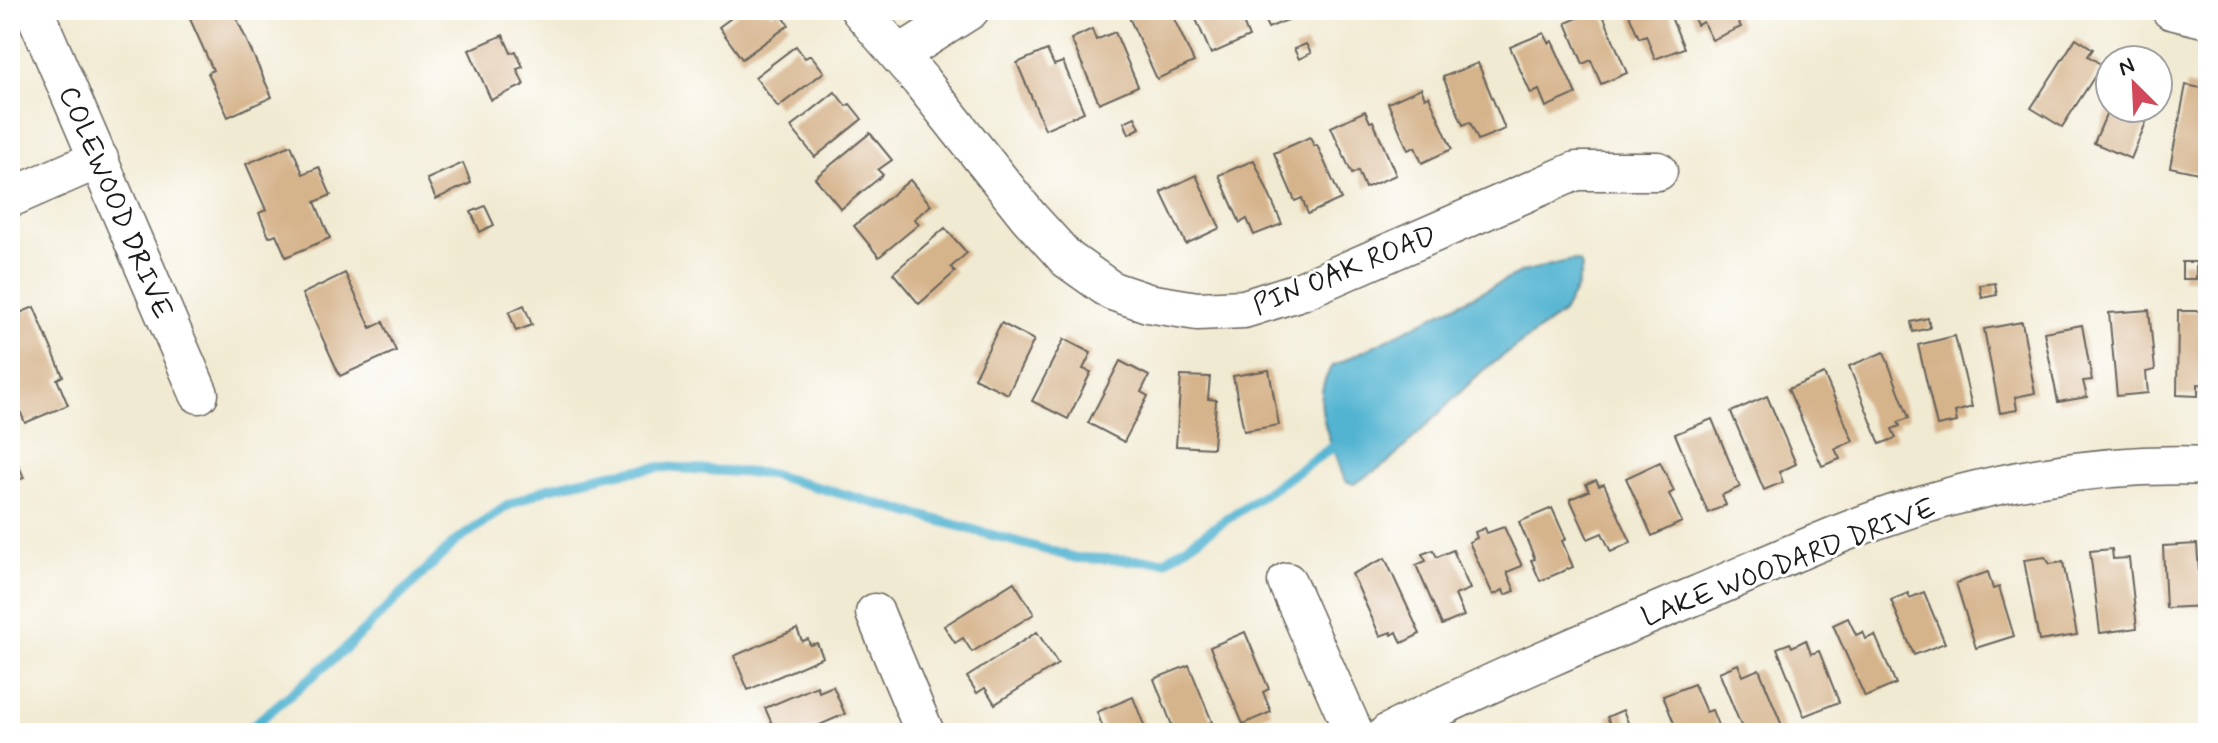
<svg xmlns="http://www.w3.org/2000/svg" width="2218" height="743" font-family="Mynerve,sans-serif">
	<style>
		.water { fill: #52b4d1; stroke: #376876; stroke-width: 2 }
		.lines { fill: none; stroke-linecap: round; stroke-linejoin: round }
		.stream { stroke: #52b4d1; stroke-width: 10 }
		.building { fill: #d5b38b }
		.minor-casing { stroke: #67645c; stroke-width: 41 }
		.minor { stroke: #fff; stroke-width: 38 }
		.labels { text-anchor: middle; stroke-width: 6; stroke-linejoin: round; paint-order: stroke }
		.street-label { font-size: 28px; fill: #1c1c1c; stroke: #fff }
	</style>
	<rect width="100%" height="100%" fill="#fff"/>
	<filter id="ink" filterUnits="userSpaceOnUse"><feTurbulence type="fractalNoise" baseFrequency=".0125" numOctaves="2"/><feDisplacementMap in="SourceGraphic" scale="16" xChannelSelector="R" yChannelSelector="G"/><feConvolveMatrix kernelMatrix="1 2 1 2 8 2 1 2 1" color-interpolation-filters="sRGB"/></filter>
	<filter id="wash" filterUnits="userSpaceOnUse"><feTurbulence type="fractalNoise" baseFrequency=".006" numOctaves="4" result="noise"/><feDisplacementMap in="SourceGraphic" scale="32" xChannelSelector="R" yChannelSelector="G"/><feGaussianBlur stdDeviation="1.8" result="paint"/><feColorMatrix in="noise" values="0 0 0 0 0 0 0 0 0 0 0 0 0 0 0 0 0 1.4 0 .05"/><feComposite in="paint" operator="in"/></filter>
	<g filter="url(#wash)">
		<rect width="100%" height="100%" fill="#f1ead2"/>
		<path class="water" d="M1572,260L1580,262L1582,268L1577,287L1563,313L1482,371L1389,462L1354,484L1345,481C1333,446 1306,399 1333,366L1522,272Z"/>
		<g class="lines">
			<path class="stream" d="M244,733L343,651L455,542L507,506L548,488L610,474L662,467L769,474L1076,558L1165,561L1333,447"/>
		</g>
		<g id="blocks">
			<g class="building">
				<path d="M209,10H233L272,97L228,117L208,73L213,70L190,19Z"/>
				<path d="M742,10H768L771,14L778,10L789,25L742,59L719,27Z"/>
				<path d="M1133,10H1162L1165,17L1172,14L1194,62L1157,79L1127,13Z"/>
				<path d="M1192,10H1238L1249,37L1211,54Z"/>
				<path d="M1260,10H1304L1305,13L1268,28Z"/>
				<path d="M1596,10H1601L1627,73L1601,84L1591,60L1583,64L1566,23Z"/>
				<path d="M1627,10H1668L1684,48L1655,59L1646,35L1639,38Z"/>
				<path d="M1690,10H1733L1741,27L1712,40L1703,22L1697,25Z"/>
				<path d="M1092,29L1096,40L1115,32L1138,86L1099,103L1071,39Z"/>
				<path d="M1544,33L1549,43L1552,41L1576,94L1546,107L1539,90L1531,94L1510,47Z"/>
				<path d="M503,35L511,53L516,51L523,67L517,69L524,85L491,100L469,50Z"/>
				<path d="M2076,38L2093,49L2088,56L2102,65L2062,127L2031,108Z"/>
				<path d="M1306,44L1311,53L1299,59L1294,49Z"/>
				<path d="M796,46L805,58L811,55L824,72L778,107L755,77Z"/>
				<path d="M1047,50L1054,65L1063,62L1084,112L1045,129L1017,63Z"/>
				<path d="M1478,63L1505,129L1478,140L1470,122L1463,125L1443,77Z"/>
				<path d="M2186,85L2206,89L2204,99H2208V175L2170,167Z"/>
				<path d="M1421,88L1425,98L1429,96L1452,149L1422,163L1415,147L1408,150L1388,103Z"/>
				<path d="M835,92L846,106L850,104L862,119L815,157L791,127Z"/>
				<path d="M2109,108H2152L2131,159L2094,143Z"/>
				<path d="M1365,111L1370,122L1373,121L1396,175L1365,188L1358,171L1352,174L1331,127Z"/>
				<path d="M1135,117L1140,128L1129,134L1124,122Z"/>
				<path d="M870,133L892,160L878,170L883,175L841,209L815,178Z"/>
				<path d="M1310,137L1314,146L1317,145L1341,199L1308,214L1302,198L1295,201L1274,153Z"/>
				<path d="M291,145L303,174L319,167L326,184L331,195L315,202L330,238L286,257L276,234L269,237L259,213L266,210L246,164Z"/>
				<path d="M1254,160L1282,224L1254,235L1247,219L1240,223L1219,175Z"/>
				<path d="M463,163L471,183L436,199L427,179Z"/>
				<path d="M1196,175L1220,228L1186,244L1161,192Z"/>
				<path d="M910,180L931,205L914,219L919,224L879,257L854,226Z"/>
				<path d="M485,206L494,225L480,232L471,212Z"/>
				<path d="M945,228L967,253L951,267L955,272L919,304L893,273Z"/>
				<rect x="2182" y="262" width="14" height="17"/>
				<path d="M345,273L371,328L383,322L396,351L340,376L302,294Z"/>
				<path d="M1995,283L1997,295L1982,298L1980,285Z"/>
				<path d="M524,305L532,325L516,331L509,312Z"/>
				<path d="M34,307L63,376L57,379L68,405L25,423L10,387V317Z"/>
				<path d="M2149,310L2155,370L2146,372L2148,393L2117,396L2109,313Z"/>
				<path d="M2178,311H2208V385L2198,384V396L2177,395Z"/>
				<path d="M1928,318L1930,328L1913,332L1911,322Z"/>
				<path d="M2022,322L2035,393L2015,397L2017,410L2000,413L1984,329Z"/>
				<path d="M1001,323L1034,340L1008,394L974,378Z"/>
				<path d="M2082,325L2092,380L2083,381L2087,397L2058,402L2044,332Z"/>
				<path d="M1955,336L1972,407L1955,412L1957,422L1937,426L1918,345Z"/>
				<path d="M1064,339L1091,353L1083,369L1091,372L1068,419L1032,401Z"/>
				<path d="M1884,352L1909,418L1898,422L1900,426L1892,429L1896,438L1880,444L1849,366Z"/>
				<path d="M1120,361L1149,376L1141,392L1148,396L1124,442L1088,423Z"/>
				<path d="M1269,370L1279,425L1244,431L1233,376Z"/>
				<path d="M1824,374L1853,441L1835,449L1840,459L1822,466L1788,389Z"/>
				<path d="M1181,376L1210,377L1208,399L1216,400L1213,448L1176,446Z"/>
				<path d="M1767,396L1796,464L1779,472L1783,482L1764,490L1731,412Z"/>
				<path d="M1712,419L1740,487L1722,495L1726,505L1708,513L1675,434Z"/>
				<path d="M1660,462L1674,491L1669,494L1682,522L1652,536L1626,478Z"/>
				<path d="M18,464L24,478L12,482L10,467Z"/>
				<path d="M1596,480L1599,486L1604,484L1631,542L1611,552L1602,533L1588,539L1570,499L1589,491L1586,484Z"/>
				<path d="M1552,508L1566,539L1562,541L1573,567L1540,581L1531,560L1535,559L1519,522Z"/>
				<path d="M1504,527L1522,566L1507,572L1515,591L1505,595L1503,590L1493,595L1469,542L1477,538L1475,532L1485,528L1487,533Z"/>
				<path d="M2197,544L2199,573H2203L2205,606L2166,608L2163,546Z"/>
				<path d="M2112,549L2113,559L2129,558L2137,628L2100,633L2090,551Z"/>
				<path d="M1433,550L1437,557L1453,550L1470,589L1455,595L1464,616L1442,625L1416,565L1426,561L1422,554Z"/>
				<path d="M2045,557L2050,564L2063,562L2077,635L2039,641L2024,560Z"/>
				<path d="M1385,558L1420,634L1402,643L1397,632L1392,635L1391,632L1380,636L1352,574Z"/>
				<path d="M1988,572L1993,589L1999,587L2014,636L1976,648L1956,583Z"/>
				<path d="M1014,582L1034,614L972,652L963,638L955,643L944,626Z"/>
				<path d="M1924,592L1945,643L1914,655L1891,600L1908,593L1910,598Z"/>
				<path d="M1848,618L1856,635L1863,632L1866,639L1875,635L1896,684L1865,697L1833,625Z"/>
				<path d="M797,629L802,641L808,639L810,645L817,643L823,657L748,690L734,656Z"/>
				<path d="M1037,632L1058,664L995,704L985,688L977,693L967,677Z"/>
				<path d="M1245,632L1269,689L1263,692L1271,712L1243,724L1210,647Z"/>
				<path d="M1806,640L1811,654L1819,651L1839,702L1804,716L1777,648L1790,643L1792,647Z"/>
				<path d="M1738,664L1743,676L1759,669L1785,733H1744L1719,672Z"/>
				<path d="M1189,665L1212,722L1204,725L1207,733H1175L1154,679Z"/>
				<path d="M1694,684L1706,712L1712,710L1721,733H1678L1663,696Z"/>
				<path d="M817,686L819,692L833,686L845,714L801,733H776L765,708Z"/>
				<path d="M1133,697L1147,733H1105L1097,712Z"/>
				<path d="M1623,710L1631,730L1642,725L1645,733H1614L1607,717Z"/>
			</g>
		</g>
	</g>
	<g filter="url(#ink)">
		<use href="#blocks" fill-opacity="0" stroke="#67645c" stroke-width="2"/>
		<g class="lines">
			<defs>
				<g id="minor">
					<path d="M34,10L199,394"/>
					<path d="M860,10L921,81L1028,216L1067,259L1112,291L1148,303L1197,311L1244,309L1301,291L1576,171H1658"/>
					<path d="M2171,10L2208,19"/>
					<path d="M899,55L970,10"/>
					<path d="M10,198L99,159"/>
					<path d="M1287,582L1354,733"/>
					<path d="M875,613L925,733"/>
					<path d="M1388,733C1489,682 1593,638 1697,595C1756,570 1815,542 1876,520C1980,483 2098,461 2208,466"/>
				</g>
			</defs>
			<use href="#minor" class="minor-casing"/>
			<use href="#minor" class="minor"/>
		</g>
	</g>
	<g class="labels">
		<g class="street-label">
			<text transform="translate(117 202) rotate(67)" y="10">COLEWOOD DRIVE</text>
			<text transform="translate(1344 269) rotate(-22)" y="10">PIN OAK ROAD</text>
			<text transform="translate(1788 561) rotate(-21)" y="10">LAKE WOODARD DRIVE</text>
		</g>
	</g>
	<rect width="2218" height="743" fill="none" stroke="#fff" stroke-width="40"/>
	<g transform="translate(2134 84) rotate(336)"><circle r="38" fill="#ffffff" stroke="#a4a4a4" stroke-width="2"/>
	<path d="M0-6L14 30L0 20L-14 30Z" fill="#d1495b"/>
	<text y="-12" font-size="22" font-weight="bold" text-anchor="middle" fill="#1c1c1c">N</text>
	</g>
</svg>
